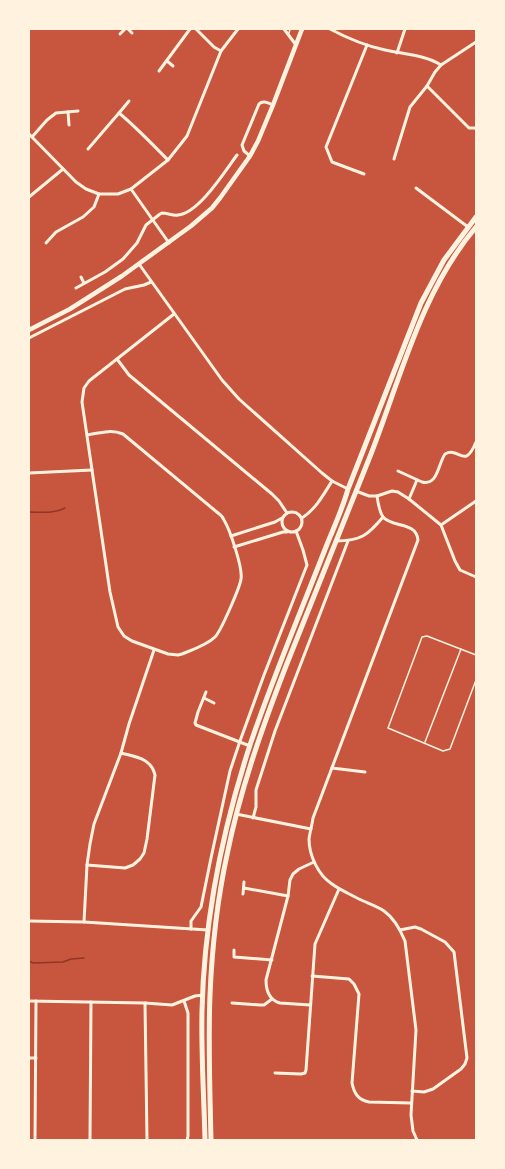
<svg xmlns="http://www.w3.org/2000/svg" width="505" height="1169" font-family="'Alegreya Sans',sans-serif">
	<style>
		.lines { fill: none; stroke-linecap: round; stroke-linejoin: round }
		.stream { stroke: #8f3625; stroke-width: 1.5 }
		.service { stroke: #fff3e0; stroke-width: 1.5 }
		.minor { stroke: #fff3e0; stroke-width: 3 }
		.primary { stroke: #fff3e0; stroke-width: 4.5 }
		.trunk { stroke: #fff3e0; stroke-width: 5 }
	</style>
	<rect width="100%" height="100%" fill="#c8553d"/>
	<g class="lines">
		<g class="stream">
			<path d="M29,512C41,512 54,514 65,508"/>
			<path d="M29,961L33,963L63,962L71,959L84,958"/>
		</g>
		<g class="service">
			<path d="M289,33L290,29"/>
			<path d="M476,655L427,636L422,637L388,728L443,751L450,749L476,680"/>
			<path d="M425,742L461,649"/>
		</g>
		<g class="minor">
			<path d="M128,29L132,33"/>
			<path d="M196,29L214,47L221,51"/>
			<path d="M284,29L296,45"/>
			<path d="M330,29C347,38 366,46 385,50C403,54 425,55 441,65"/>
			<path d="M120,34L125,29"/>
			<path d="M397,53L405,29"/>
			<path d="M167,61L173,66"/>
			<path d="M159,71L190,29"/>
			<path d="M427,86L469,128H476"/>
			<path d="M68,112L69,125"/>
			<path d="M119,113L129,101"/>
			<path d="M29,134L76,182L86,189L99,194H118L131,189L168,160L187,136L221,51L238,29"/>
			<path d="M32,137L47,120L56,113L78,111"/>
			<path d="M88,149L119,113C136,127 152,144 168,160"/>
			<path d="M250,156L244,151L242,145L259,104C263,100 268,103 273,105"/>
			<path d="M394,159L410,107L427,86L435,72L441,65L476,42"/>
			<path d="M364,174L332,162L326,147L367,45"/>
			<path d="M416,188L468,227"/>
			<path d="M131,189L169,243"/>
			<path d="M29,197L63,169"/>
			<path d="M46,243L56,232L83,217L94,207L99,194"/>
			<path d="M139,264L222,380L239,399L322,473L332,481L348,489"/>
			<path d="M81,277L84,283"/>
			<path d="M76,288L105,272L123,259L137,243L146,225L160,214L162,213C168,213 173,216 178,215C199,213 225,171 237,155"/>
			<path d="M29,338L125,289L144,285L151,282"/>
			<path d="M117,359L129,375L272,494L279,501L287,513"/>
			<path d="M87,435C99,433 111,429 123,434L218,513C221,515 223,517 224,520C230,530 243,568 241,579C240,587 221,631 215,637C207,645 192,650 182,654L178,655L168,654L132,641L124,636L118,627L110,592L82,402L84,388L89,381L174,314"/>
			<path d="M398,471L422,482C438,486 438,464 445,454C460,446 464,471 476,442"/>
			<path d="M29,473L92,470"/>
			<path d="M356,491L369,496H377C378,503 379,511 383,517C392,528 416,521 418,540L313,818C312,825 310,832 309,839C309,855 318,875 332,884C340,890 350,894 359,899C367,903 377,906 384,911C394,918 400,929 405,941L416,1030L411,1115L413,1131L417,1140"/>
			<path d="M377,496L392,491L398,492L409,499L441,525L455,561L460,570L476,577"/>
			<path d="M409,499L417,480"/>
			<circle cx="292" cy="522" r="10"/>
			<path d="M302,518C315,510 324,494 332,481"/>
			<path d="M441,525L476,501"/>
			<path d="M231,536L275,522L282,518"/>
			<path d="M336,541C361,541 368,535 383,517"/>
			<path d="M234,547L283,532H287"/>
			<path d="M206,692L198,712L195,723L196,725L250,746"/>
			<path d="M204,698L214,703"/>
			<path d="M332,768L365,772"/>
			<path d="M236,814L311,829"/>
			<path d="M253,818L256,807V790L275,731L348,541"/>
			<path d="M87,865L125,868L133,865L140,859L144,853L147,839L155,775C151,758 136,757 121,753"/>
			<path d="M244,888L288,896"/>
			<path d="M243,894L244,882"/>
			<path d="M29,921L84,922L208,930"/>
			<path d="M84,922L87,865L90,844L94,824L121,753L129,724L154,650"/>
			<path d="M191,929V921L201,907L211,858L230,771L240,741L264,675L307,565L303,550L296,531"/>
			<path d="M400,930L415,927L421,929L445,942L454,952L467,1058L465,1064L461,1069L433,1089L424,1092L412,1091"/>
			<path d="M234,950V957L272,960"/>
			<path d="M312,976L349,979L354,984L359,994L352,1083C354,1093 358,1100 369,1102L411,1103"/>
			<path d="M29,1001L145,1003L172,1005L195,996L203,995"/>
			<path d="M184,1001L188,1013V1136L187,1140"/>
			<path d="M145,1003L147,1140"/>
			<path d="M232,1003L260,1005H264L272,999"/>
			<path d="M310,1005L280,1003C269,1000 266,991 266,980L288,896L290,880L293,874L299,869L314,862"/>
			<path d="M29,1058H36"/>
			<path d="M275,1073L301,1074L305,1073L306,1070L315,944L339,889"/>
			<path d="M35,1140L36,1001"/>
			<path d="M90,1140L91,1002"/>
		</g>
		<path class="primary" d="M29,330L70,309L122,276L191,226L212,208L220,198L250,156L258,141L273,105L302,29"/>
		<g class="trunk">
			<path d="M205,1140C204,1097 201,1054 202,1011C204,921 222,831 250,745C272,680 299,616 324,552C332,531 342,511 348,489L421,303L444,260L476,217"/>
			<path d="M211,1140C210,1092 208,1043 210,995C212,948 217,901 227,855C240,790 262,728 286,666C313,597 342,528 369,459C400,381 420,293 476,227"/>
		</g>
	</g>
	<rect width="505" height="1169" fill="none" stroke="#fff3e0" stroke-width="60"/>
</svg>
